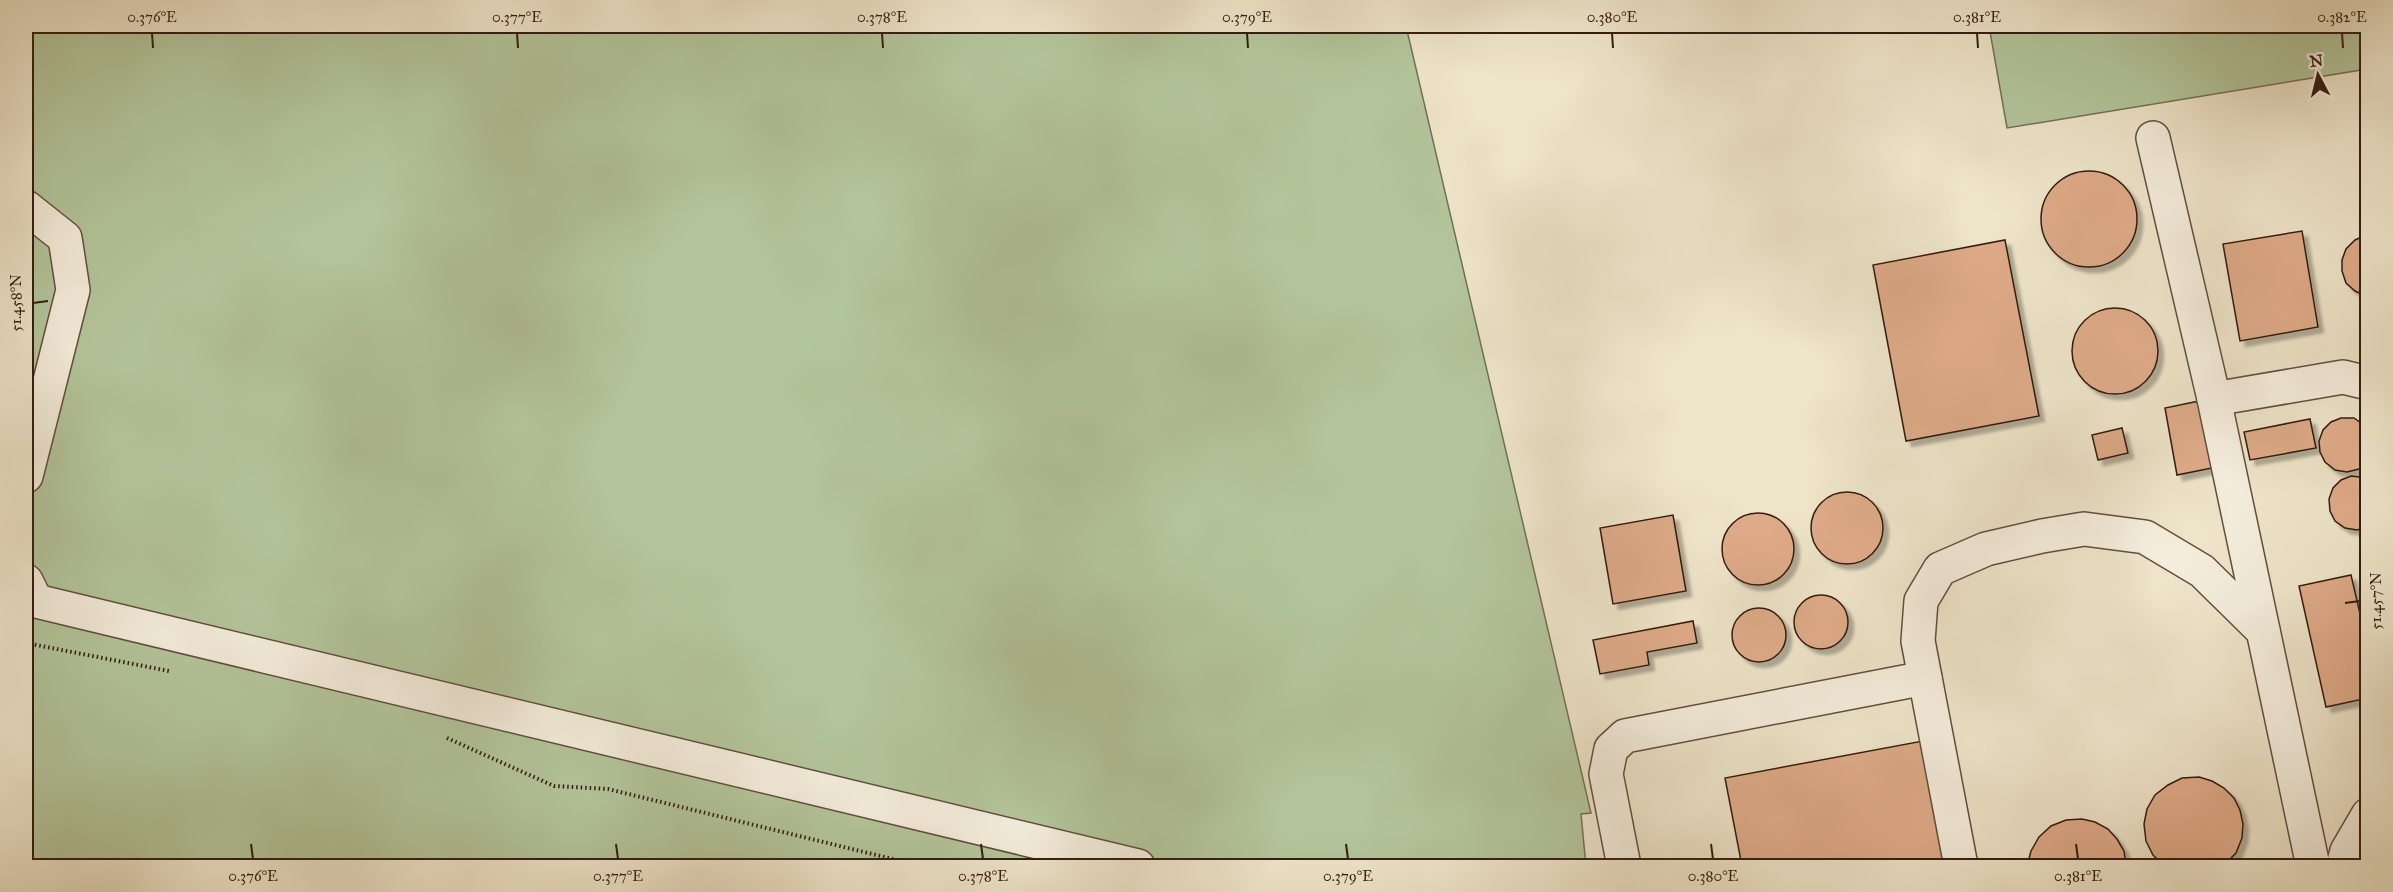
<svg xmlns="http://www.w3.org/2000/svg" width="2393" height="892" font-family="'IM FELL Great Primer',serif">
	<style>
		.green { fill: #b3c59b; stroke: #737056; stroke-width: 1.5 }
		.building { fill: #deaa88; stroke: #331c11; stroke-width: 1.5; filter: url(#shadow) }
		.lines { fill: none; stroke-linecap: round; stroke-linejoin: round }
		.minor-casing { stroke: #624e3f; stroke-width: 36 }
		.path { stroke: #331c11; stroke-width: 4; stroke-dasharray: 1.5 3; stroke-linecap: butt }
		.minor { stroke: #f4eddc; stroke-width: 33 }
		.ticks { fill: none; stroke: #331c11; stroke-width: 2 }
		.neatline { fill: none; stroke: #331c11; stroke-width: 2 }
		.ticks-label { font-size: 15px; text-anchor: middle; fill: #331c11 }
	</style>
	<defs>
		<filter id="shadow"><feDropShadow dx="5.5" dy="5.5" stdDeviation="1.5" flood-color="#0004"/></filter>
	</defs>
	<rect width="100%" height="100%" fill="#eee4c9"/>
	<filter id="stains"><feTurbulence type="fractalNoise" baseFrequency=".00333" numOctaves="4"/><feColorMatrix values="0 0 0 0 .2 0 0 0 0 .09 0 0 0 0 .02 0 0 0 .5 -.17"/></filter>
	<radialGradient id="worn" r=".72"><stop offset=".6" stop-color="#630" stop-opacity="0"/><stop offset="1" stop-color="#630" stop-opacity=".3"/></radialGradient>
	<g class="green">
		<path d="M26,26H1406L1591,813L1581,814L1586,866H1207L1185,860V866H26Z"/>
		<path d="M1989,26H2367V69L2007,128Z"/>
	</g>
	<g class="building">
		<circle cx="2089" cy="219" r="48"/>
		<path d="M2302,231L2318,327L2240,341L2223,244Z"/>
		<path d="M2366,235H2368L2366,296L2355,291L2346,283L2342,271V260L2346,249L2355,240Z"/>
		<path d="M2005,240L2039,416L1906,441L1873,265Z"/>
		<circle cx="2115" cy="351" r="43"/>
		<path d="M2204,400L2217,467L2177,475L2165,408Z"/>
		<path d="M2341,418H2354L2368,428V461L2359,469L2347,472L2335,470L2325,462L2320,452L2319,441L2323,430L2331,422Z"/>
		<path d="M2310,419L2316,448L2250,460L2244,432Z"/>
		<path d="M2122,428L2128,453L2098,460L2092,435Z"/>
		<path d="M2351,476L2368,478V527L2357,530L2345,528L2335,521L2330,511L2329,499L2333,488L2341,480Z"/>
		<circle cx="1847" cy="528" r="36"/>
		<circle cx="1758" cy="549" r="36"/>
		<path d="M1673,515L1686,591L1613,604L1600,528Z"/>
		<path d="M2351,575L2368,648V698L2326,707L2299,586Z"/>
		<circle cx="1821" cy="622" r="27"/>
		<circle cx="1759" cy="635" r="27"/>
		<path d="M1693,621L1697,643L1647,652L1649,665L1600,674L1593,640Z"/>
		<path d="M1928,740L1952,866H1742L1725,778Z"/>
		<path d="M2199,777L2212,781L2224,788L2234,798L2240,810L2243,824L2242,838L2236,853L2223,866H2164L2153,855L2146,841L2144,824L2147,809L2155,795L2168,785L2182,778Z"/>
		<path d="M2082,819L2095,822L2108,829L2117,839L2124,851L2126,866H2027L2031,851L2039,837L2051,826L2066,820Z"/>
	</g>
	<g class="lines">
		<defs>
			<g id="minor">
				<path d="M2153,138L2214,399L2313,866"/>
				<path d="M26,207L65,238L73,290L26,476"/>
				<path d="M2214,399L2343,377L2368,383"/>
				<path d="M26,581L36,601L1138,866"/>
				<path d="M1624,866L1606,774L1611,749L1625,736L1925,678"/>
				<path d="M1961,866L1918,641L1921,601L1940,569L1986,549L2042,536L2084,529L2145,537L2202,571L2263,631"/>
				<path d="M2343,866L2347,851L2368,815"/>
			</g>
		</defs>
		<use href="#minor" class="minor-casing"/>
		<g class="path">
			<path d="M26,643L169,671"/>
			<path d="M447,738L554,786L608,789L921,866"/>
		</g>
		<use href="#minor" class="minor"/>
	</g>
	<path class="ticks" d="M152,33L153,48M517,33L518,48M882,33L883,48M1247,33L1248,48M1612,33L1613,48M1977,33L1978,48M2342,33L2343,48M33,303L48,301M2345,603L2360,601M251,844L253,859M616,844L618,859M981,844L983,859M1346,844L1348,859M1711,844L1713,859M2076,844L2078,859"/>
	<rect width="2393" height="892" fill="none" stroke="#eee4c9" stroke-width="66"/>
	<g transform="translate(2318 75) rotate(353)" stroke="#f4eddc" stroke-width="4.5" paint-order="stroke">
	<path d="M0-4.5L10 22L0 15L-10 22Z" fill="#331c11"/>
	<text y="-9" font-size="16" font-weight="bold" text-anchor="middle" fill="#331c11">N</text>
	</g>
	<rect x="33" y="33" width="2327" height="826" class="neatline"/>
	<g class="ticks-label">
		<text x="152" y="22">0.376°E</text>
		<text x="517" y="22">0.377°E</text>
		<text x="882" y="22">0.378°E</text>
		<text x="1247" y="22">0.379°E</text>
		<text x="1612" y="22">0.380°E</text>
		<text x="1977" y="22">0.381°E</text>
		<text x="2342" y="22">0.382°E</text>
		<text transform="translate(16 303) rotate(-90)" y="5">51.458°N</text>
		<text transform="translate(2376 601) rotate(-90)" y="5">51.457°N</text>
		<text x="253" y="881">0.376°E</text>
		<text x="618" y="881">0.377°E</text>
		<text x="983" y="881">0.378°E</text>
		<text x="1348" y="881">0.379°E</text>
		<text x="1713" y="881">0.380°E</text>
		<text x="2078" y="881">0.381°E</text>
	</g>
	<rect width="100%" height="100%" filter="url(#stains)"/>
	<rect width="100%" height="100%" fill="url(#worn)"/>
</svg>
